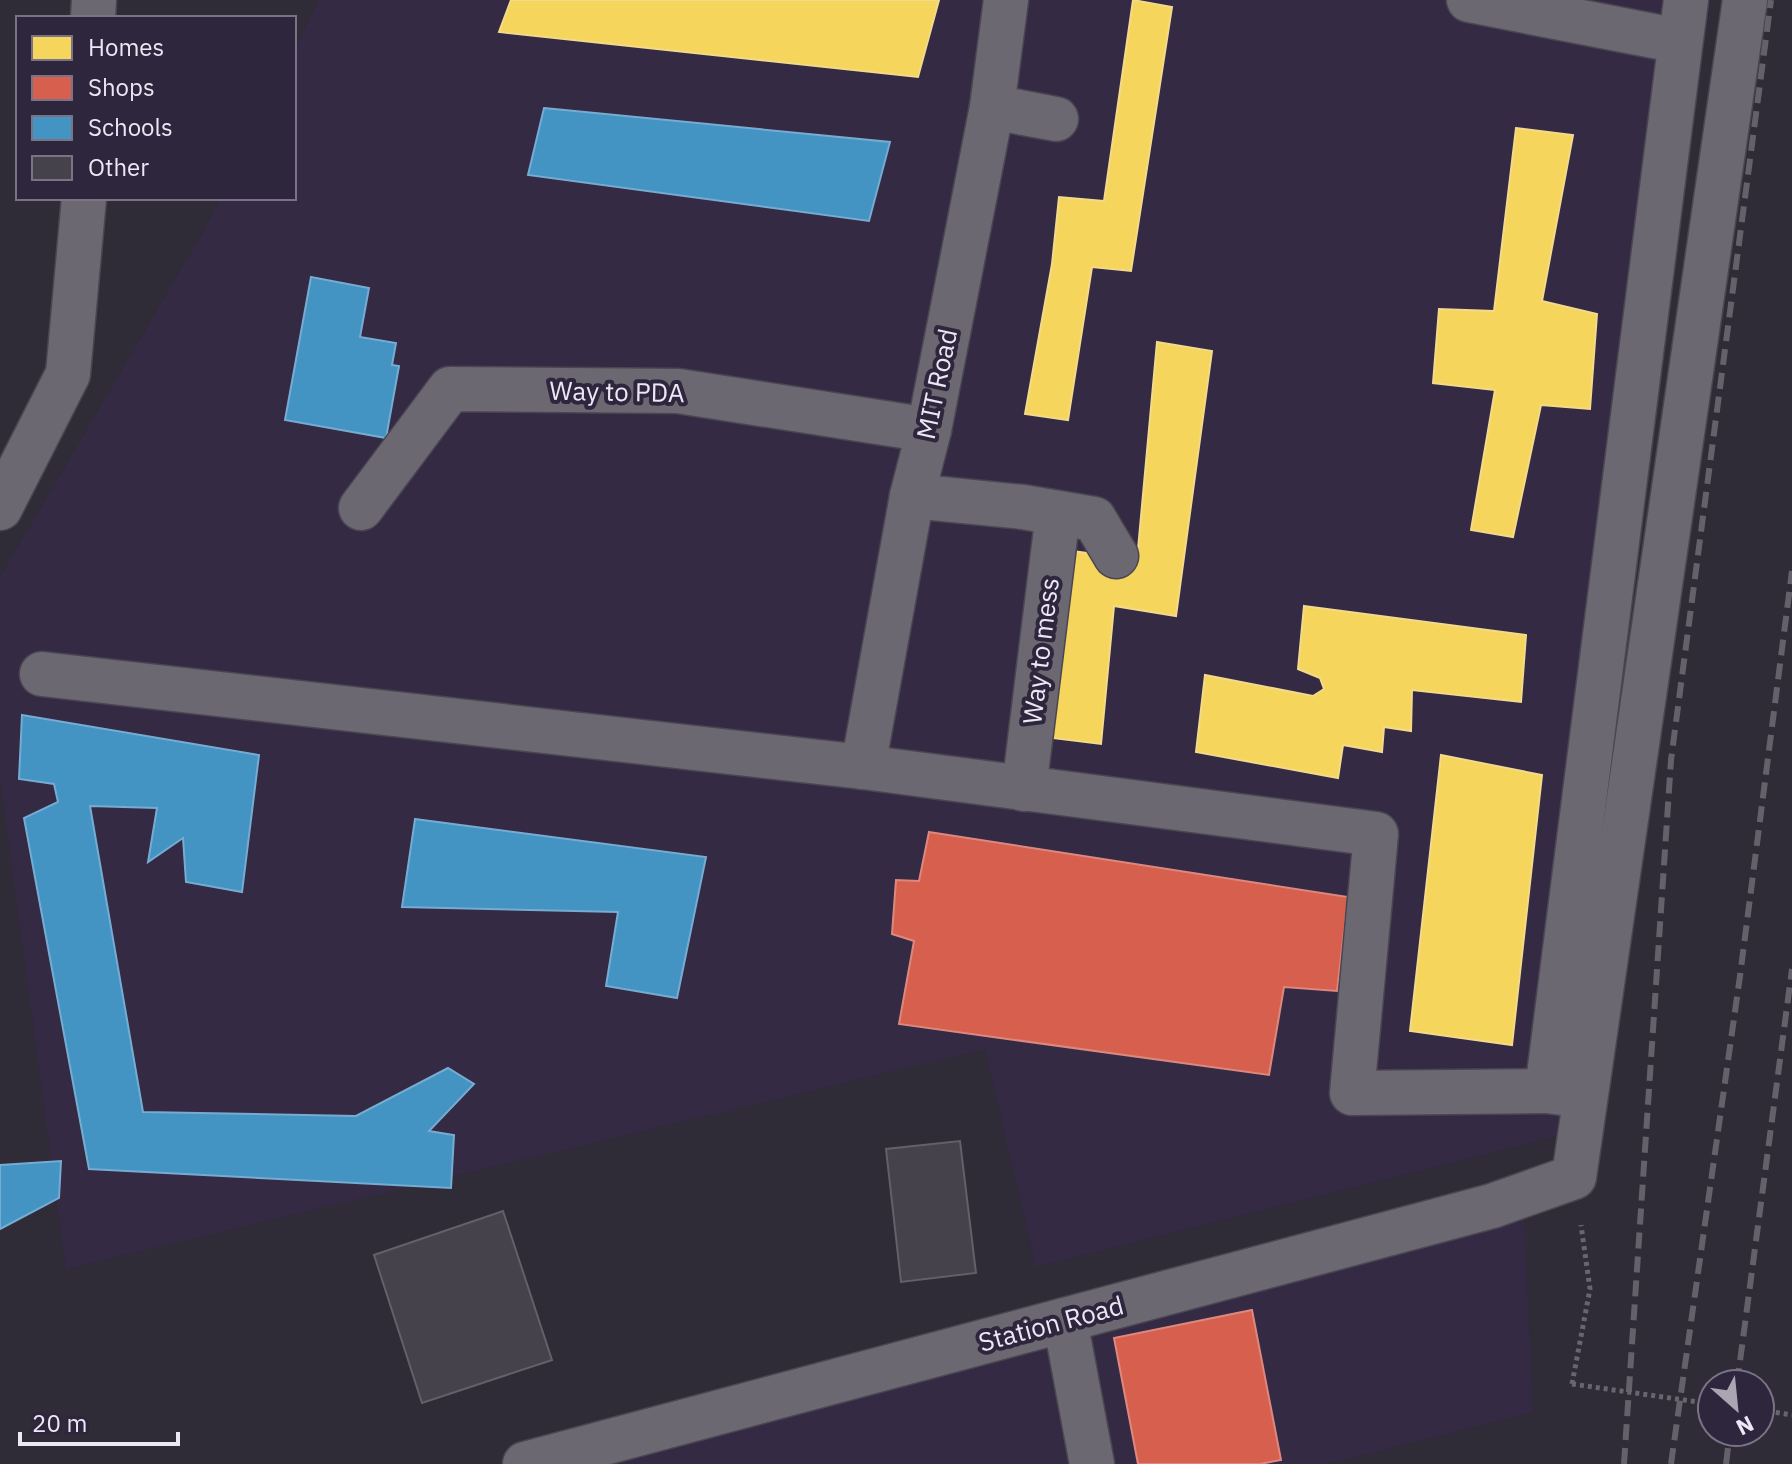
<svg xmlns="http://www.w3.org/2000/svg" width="1792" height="1464" font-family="'IBM Plex Sans',sans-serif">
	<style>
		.built { fill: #342a44 }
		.homes { fill: #f6d55c; stroke: #f3da8a; stroke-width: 2 }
		.shops { fill: #d6604d; stroke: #dd887f; stroke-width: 2 }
		.schools { fill: #4393c3; stroke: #76acd2; stroke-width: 2 }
		.building { fill: #46424c; stroke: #63606a; stroke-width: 2 }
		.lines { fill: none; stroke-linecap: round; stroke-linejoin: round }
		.minor-casing { stroke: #4a4651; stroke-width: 47 }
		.path { stroke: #69656e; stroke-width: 5; stroke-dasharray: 4 4; stroke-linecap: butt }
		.minor { stroke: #6c6872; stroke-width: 44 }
		.rail { stroke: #65616a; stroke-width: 6; stroke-dasharray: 16 8; stroke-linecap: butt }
		.path-bridge { stroke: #69656e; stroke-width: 5; stroke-dasharray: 4 4; stroke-linecap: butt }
		.labels { text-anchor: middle; stroke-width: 8; stroke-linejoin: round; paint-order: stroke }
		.street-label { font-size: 26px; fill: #ece7f5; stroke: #2e263c }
	</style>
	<rect width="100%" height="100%" fill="#2f2b37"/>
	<g class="built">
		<path d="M319,0H1710L1556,1136L1036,1267L985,1049L66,1269L0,778V577L206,227L220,198H294V50Z"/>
		<path d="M1524,1221L1533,1412L1328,1464H597Z"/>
	</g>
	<g class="homes">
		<path d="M511,0H939L918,77L499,32Z"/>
		<path d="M1133,0L1172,7L1131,271L1092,267L1068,420L1025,414L1052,264L1059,197L1104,201Z"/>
		<path d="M1516,128L1573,135L1542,301L1597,314L1590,409L1541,405L1513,537L1471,530L1495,390L1433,383L1439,309L1494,311Z"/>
		<path d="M1157,342L1212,351L1176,616L1114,606L1101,744L1052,738L1072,551L1137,560Z"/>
		<path d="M1304,606L1526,635L1521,702L1412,690L1411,731L1384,727L1382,752L1343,745L1338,778L1196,752L1205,675L1313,696L1324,689L1320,678L1298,669Z"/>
		<path d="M1441,755L1542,775L1512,1045L1410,1031Z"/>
	</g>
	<g class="shops">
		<path d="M929,832L1348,897L1337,991L1284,987L1269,1075L899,1024L914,941L892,934L896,880L919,881Z"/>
		<path d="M1252,1310L1281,1460L1260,1464H1138L1114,1338Z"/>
	</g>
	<g class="schools">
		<path d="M544,108L890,142L869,221L528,175Z"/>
		<path d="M311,277L369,288L360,337L396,343L392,365L399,366L386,438L285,420Z"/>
		<path d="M22,715L259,755L242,892L186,882L183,838L148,862L157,808L90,806L143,1112L356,1116L448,1068L474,1084L429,1131L454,1135L451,1188L89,1169L24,818L58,802L54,784L19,779Z"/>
		<path d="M415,819L706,857L677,998L606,986L618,912L402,907Z"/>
		<path d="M61,1161L59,1198L0,1229V1165Z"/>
	</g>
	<g class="building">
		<path d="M960,1141L976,1273L901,1282L886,1149Z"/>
		<path d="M503,1211L552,1360L422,1403L374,1255Z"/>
	</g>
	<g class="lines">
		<defs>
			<g id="minor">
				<path d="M1469,0L1679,41"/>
				<path d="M93,18L94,0"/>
				<path d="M992,107L1056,119"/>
				<path d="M912,496L1023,507L1094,519L1116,556"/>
				<path d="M0,508L68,374L84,198"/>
				<path d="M361,508L450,389L678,391L929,430"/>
				<path d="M42,674L863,767L1376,834L1352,1093L1547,1091"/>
				<path d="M863,767L912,496L929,430L992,107L1006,0"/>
				<path d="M1024,789L1058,513"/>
				<path d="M1577,1095L1547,1091L1686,0"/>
				<path d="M1065,1320L1092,1464"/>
				<path d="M525,1464L1492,1206L1574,1177L1745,0"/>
			</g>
		</defs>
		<use href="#minor" class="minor-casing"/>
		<g class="path">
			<path d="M1572,1384L1590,1289L1581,1225"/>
			<path d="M1760,1410L1792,1415"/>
		</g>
		<use href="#minor" class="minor"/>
		<g class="rail">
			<path d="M1737,1384L1792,969"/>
			<path d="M1624,1464L1671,760L1771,0"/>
			<path d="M1671,1464L1740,976L1792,571"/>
			<path d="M1726,1464L1730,1432"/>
		</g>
		<path class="path-bridge" d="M1572,1384L1712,1404"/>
	</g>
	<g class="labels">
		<g class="street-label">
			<text transform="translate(937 384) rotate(-78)" y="9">MIT Road</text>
			<text transform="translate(617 392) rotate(1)" y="9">Way to PDA</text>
			<text transform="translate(1041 651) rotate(-83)" y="9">Way to mess</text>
			<text transform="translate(1051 1324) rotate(-15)" y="9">Station Road</text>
		</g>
	</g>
	<rect x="16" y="16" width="280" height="184" fill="#2e263c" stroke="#7a7386" stroke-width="2"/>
	<rect x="32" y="36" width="40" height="24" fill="#f6d55c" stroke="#7a7386" stroke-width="2"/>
	<text x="88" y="56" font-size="24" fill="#ece7f5">Homes</text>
	<rect x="32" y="76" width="40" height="24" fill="#d6604d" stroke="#7a7386" stroke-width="2"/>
	<text x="88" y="96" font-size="24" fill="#ece7f5">Shops</text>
	<rect x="32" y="116" width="40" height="24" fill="#4393c3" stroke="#7a7386" stroke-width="2"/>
	<text x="88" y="136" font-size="24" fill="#ece7f5">Schools</text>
	<rect x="32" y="156" width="40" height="24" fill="#46424c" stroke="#7a7386" stroke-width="2"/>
	<text x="88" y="176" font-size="24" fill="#ece7f5">Other</text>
	<g transform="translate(1736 1408) rotate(153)"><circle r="38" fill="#2e263c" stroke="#7a7386" stroke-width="2"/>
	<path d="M0-6L14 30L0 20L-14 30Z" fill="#aaa5b2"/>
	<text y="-12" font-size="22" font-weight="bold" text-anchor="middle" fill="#ece7f5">N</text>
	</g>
	<path d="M20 1432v12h158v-12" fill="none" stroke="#ece7f5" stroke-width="4"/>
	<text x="32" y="1432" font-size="24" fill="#ece7f5" stroke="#2e263c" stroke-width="6" paint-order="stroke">20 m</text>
</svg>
